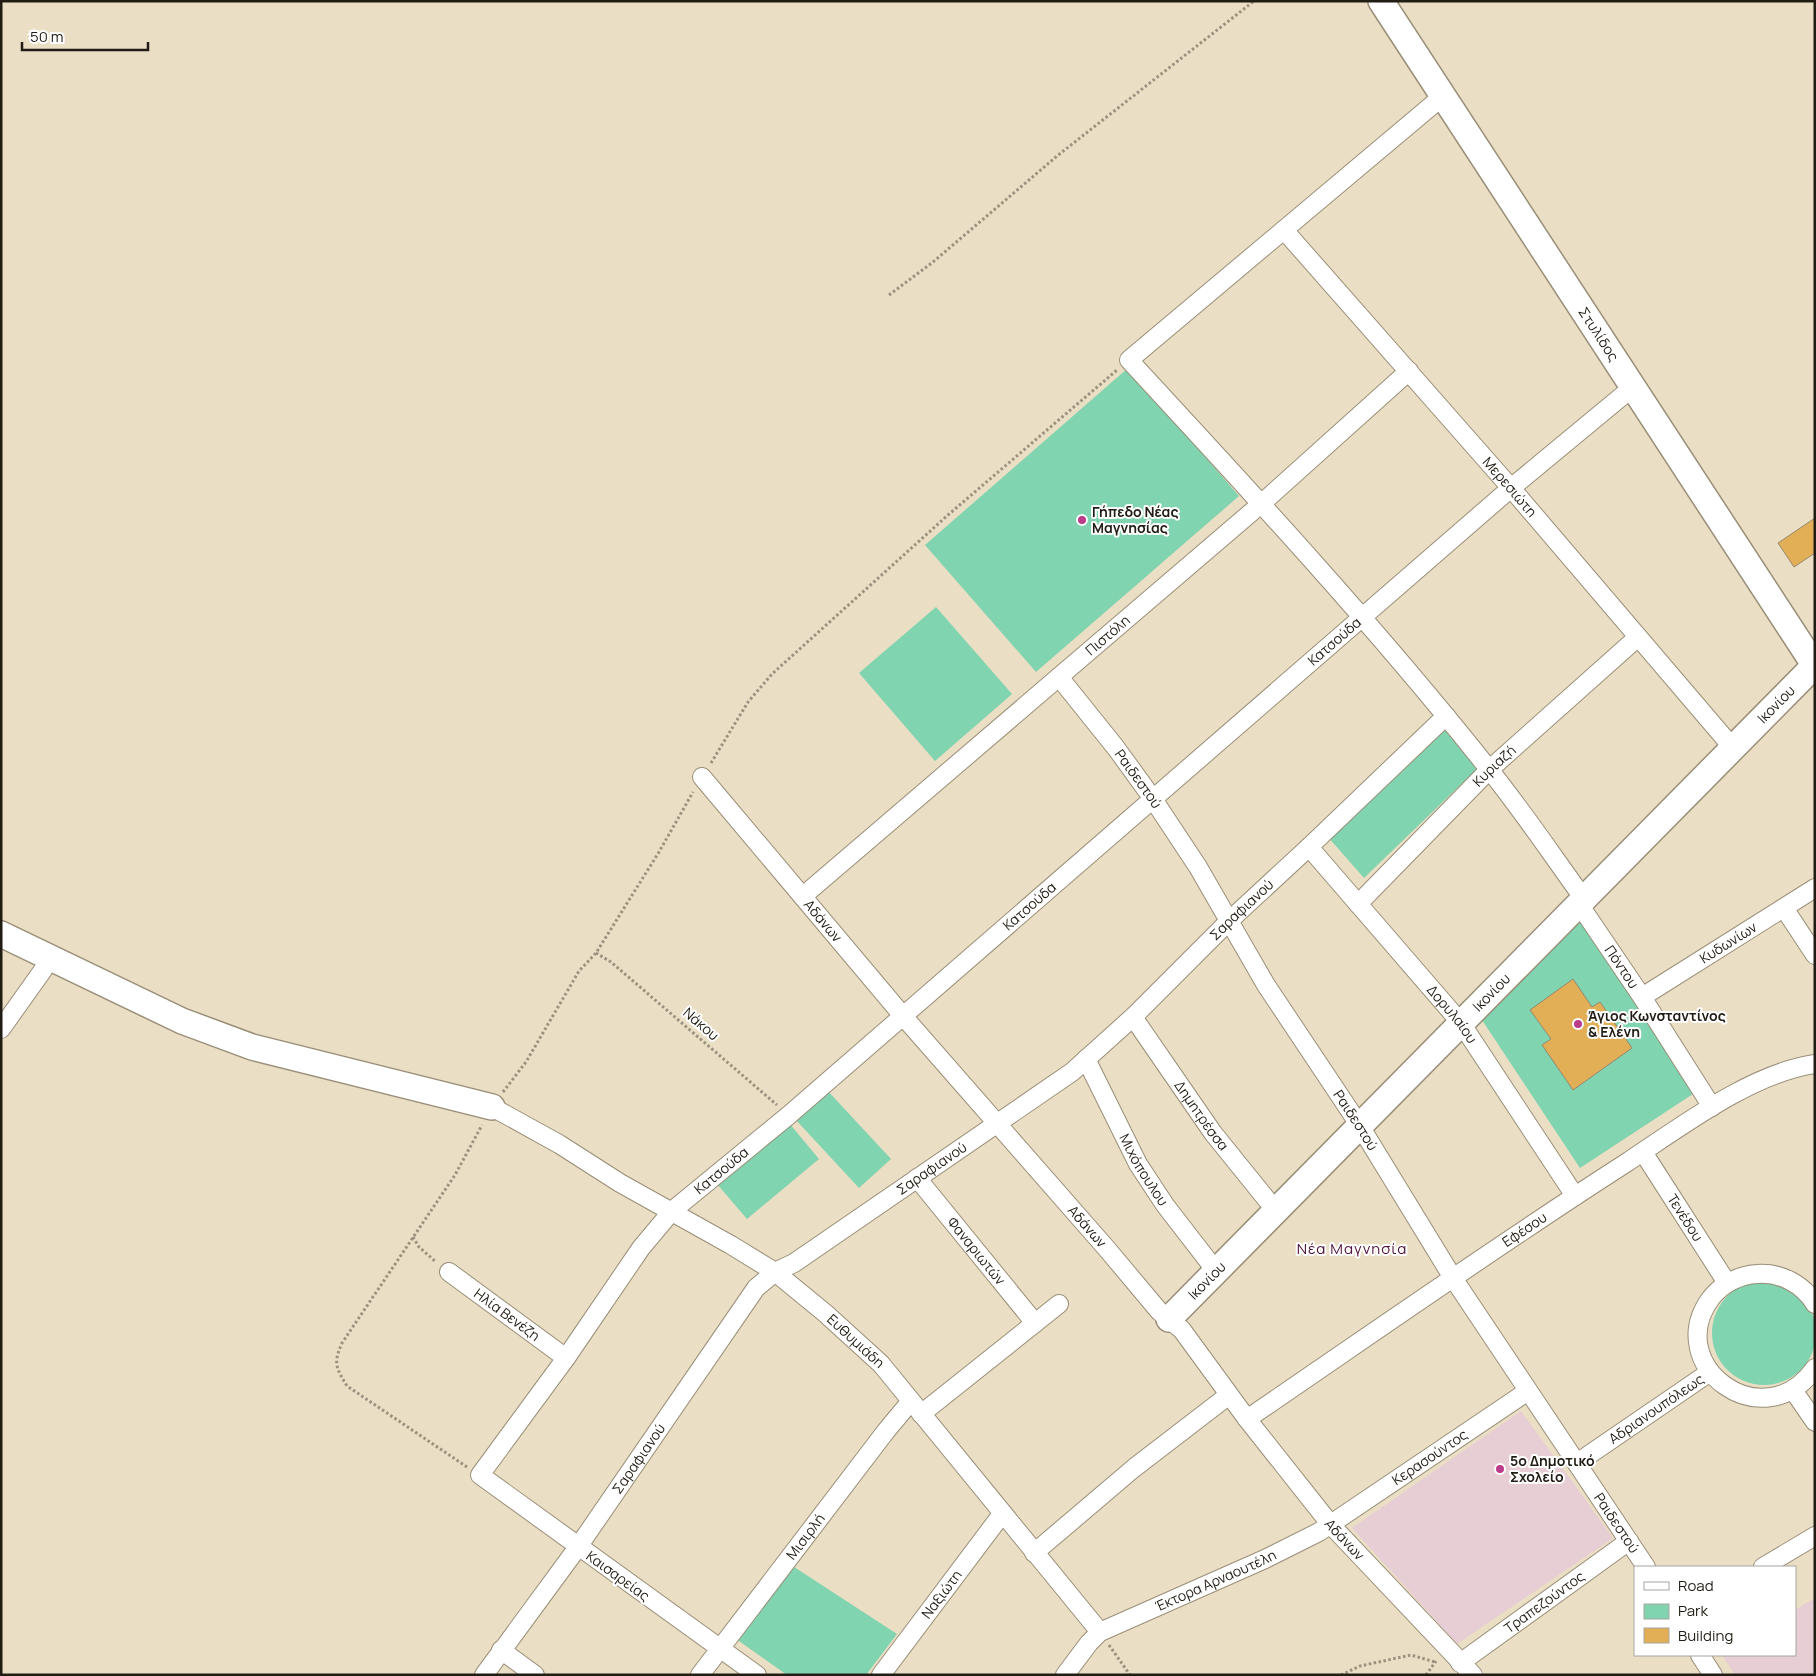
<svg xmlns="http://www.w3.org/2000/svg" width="1816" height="1676" font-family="Manrope,sans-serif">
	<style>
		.education { fill: #e7cdd4 }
		.green { fill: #80d4af }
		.building { fill: #e3af56; stroke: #958771 }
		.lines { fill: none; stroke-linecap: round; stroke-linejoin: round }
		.street-casing { stroke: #998e77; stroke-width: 20 }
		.secondary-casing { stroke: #998e77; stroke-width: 28 }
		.path { stroke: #9a917f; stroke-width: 3; stroke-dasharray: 2.5 2.5; stroke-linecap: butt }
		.street { stroke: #fff; stroke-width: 18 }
		.secondary { stroke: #fff; stroke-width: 25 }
		.poi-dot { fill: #ba3c8a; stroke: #fff; stroke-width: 2 }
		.labels { text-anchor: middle; stroke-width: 4; stroke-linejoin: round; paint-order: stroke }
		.street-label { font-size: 14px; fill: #211d14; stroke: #fff }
		.poi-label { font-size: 14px; font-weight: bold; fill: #211d14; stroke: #fff; text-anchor: start }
		.neighbourhood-label { font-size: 15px; letter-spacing: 1px; fill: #51143a; stroke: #fff }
	</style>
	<rect width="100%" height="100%" fill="#eadec5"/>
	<g class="education">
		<path d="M1521,1411L1613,1538L1457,1644L1352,1528Z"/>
		<path d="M1815,1598V1675H1735L1723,1656L1725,1655H1795V1610Z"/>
	</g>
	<g class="green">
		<path d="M1128,368L1239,496L1036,672L925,545Z"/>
		<path d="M936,607L1012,694L935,761L859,673Z"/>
		<path d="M1443,727L1478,768L1364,878L1328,837Z"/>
		<path d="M1579,915L1696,1092L1580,1168L1478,1014Z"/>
		<path d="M826,1089L891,1159L859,1188L795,1119Z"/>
		<path d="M789,1123L819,1159L747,1219L717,1184Z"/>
		<circle cx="1764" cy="1333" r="52"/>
		<path d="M788,1563L897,1634L866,1675H787L732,1636Z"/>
	</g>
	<g class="building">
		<path d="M1815,518V553L1794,567L1778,543Z"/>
		<path d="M1573,979L1592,1007L1600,1002L1632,1048L1573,1090L1542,1045L1551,1039L1530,1010Z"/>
	</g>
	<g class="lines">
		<defs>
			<g id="street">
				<path d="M1443,96L1129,360C1252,493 1375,626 1488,768C1522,810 1552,855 1584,899"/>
				<path id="s1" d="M1284,230L1511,488L1733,748"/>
				<path id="s2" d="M1059,677L1116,748L1153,799L1198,867L1266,985L1360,1126L1453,1278L1646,1567"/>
				<path id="s3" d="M702,777L903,1016L1107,1249L1159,1311L1182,1330L1247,1419L1331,1525L1473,1675"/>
				<path id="s4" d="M1309,847L1461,1023L1575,1196"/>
				<path id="s5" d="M803,896L1261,504L1409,371"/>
				<path id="s6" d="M1358,904L1490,769L1638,637"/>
				<path id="s7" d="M1579,904L1642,997L1712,1107"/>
				<path d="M1784,908L1815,955"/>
				<path id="s8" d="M1642,997L1815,888"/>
				<path id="s9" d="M1133,1017L1213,1133L1276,1211"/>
				<path d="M1,1029L43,970L49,958"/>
				<path id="s10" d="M1086,1059L1138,1164L1165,1205L1216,1271"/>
				<path id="s11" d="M492,1107L559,1144L620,1183L731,1245L775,1272L825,1313L881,1364L1100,1632"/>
				<path id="s12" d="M1643,1152L1727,1283"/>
				<path id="s13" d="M917,1178L1035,1323"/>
				<path id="s14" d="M449,1272L566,1358"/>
				<path d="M1815,1304C1803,1284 1780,1272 1757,1274C1739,1275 1722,1284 1711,1298C1661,1365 1763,1441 1815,1368"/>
				<path d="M1793,1390L1815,1422"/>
				<path d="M921,1414L1059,1304"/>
				<path id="s15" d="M1247,1419C1373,1333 1498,1245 1626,1163C1679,1128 1751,1073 1815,1064"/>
				<path id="s16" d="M1577,1463L1710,1372"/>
				<path d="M1034,1553L1134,1468L1229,1395"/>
				<path d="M1763,1567L1815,1536"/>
				<path d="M501,1650L535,1675"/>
				<path d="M1700,1655L1713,1675"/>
				<path id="s17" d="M1460,1663L1629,1541"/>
				<path id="s18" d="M484,1675L578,1547L756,1288L775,1272L794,1263L1072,1072L1133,1017L1229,921L1309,847L1446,716"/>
				<path id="s19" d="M700,1675L886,1431L911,1401"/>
				<path id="s20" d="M757,1675L480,1475L566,1358L641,1248L672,1211L789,1115L1511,488L1633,387"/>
				<path id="s21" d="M881,1675L1002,1514"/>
				<path id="s22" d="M1065,1675L1089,1643L1100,1632L1265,1559L1319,1532L1528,1391"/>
			</g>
			<g id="secondary">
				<path id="s23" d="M1381,1L1815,666"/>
				<path d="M1,934L182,1021L252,1047L492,1107"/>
				<path id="s24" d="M1169,1319L1814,666"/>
			</g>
		</defs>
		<use href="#street" class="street-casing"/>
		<use href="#secondary" class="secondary-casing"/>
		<g class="path">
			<path d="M889,295L933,262L1057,156L1254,1"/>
			<path d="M711,763L748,702L772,674L948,515L1117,370"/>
			<path d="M596,953L611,962L777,1105"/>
			<path d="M503,1092L526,1062L579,971L596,953L659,852L693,792"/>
			<path d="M413,1237L419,1247L436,1262"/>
			<path d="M467,1467L347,1386C336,1368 333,1363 342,1343L455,1175L482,1125"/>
			<path d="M1109,1645L1130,1675"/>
			<path d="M1341,1675L1360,1666L1411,1655L1435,1662"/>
			<path d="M1426,1675L1436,1661"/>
		</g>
		<use href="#street" class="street"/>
		<use href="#secondary" class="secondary"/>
	</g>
	<g class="poi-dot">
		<circle cx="1082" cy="520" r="5"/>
		<circle cx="1578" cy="1024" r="5"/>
		<circle cx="1500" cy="1469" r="5"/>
	</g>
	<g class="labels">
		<g class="street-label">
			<text dy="5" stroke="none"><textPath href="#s23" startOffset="398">Στυλίδος</textPath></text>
			<text dy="5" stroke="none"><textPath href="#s1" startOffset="342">Μερεσιώτη</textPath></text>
			<text dy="5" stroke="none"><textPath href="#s5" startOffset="401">Πιστόλη</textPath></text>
			<text dy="5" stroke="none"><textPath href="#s20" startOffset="1542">Κατσούδα</textPath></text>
			<text dy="5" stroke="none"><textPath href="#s24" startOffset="864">Ικονίου</textPath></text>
			<text dy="5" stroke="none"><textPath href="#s6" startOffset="194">Κυριαζή</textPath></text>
			<text dy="5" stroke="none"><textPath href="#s2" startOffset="129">Ραιδεστού</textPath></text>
			<text dy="5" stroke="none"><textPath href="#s20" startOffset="1138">Κατσούδα</textPath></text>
			<text dy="5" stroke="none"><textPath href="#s18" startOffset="1091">Σαραφιανού</textPath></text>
			<text dy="5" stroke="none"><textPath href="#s3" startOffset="188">Αδάνων</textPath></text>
			<text dy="5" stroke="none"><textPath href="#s8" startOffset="102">Κυδωνίων</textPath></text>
			<text dy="5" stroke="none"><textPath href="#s7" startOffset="76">Πόντου</textPath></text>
			<text dy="5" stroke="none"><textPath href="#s24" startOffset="459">Ικονίου</textPath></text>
			<text dy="5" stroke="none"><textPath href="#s4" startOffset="220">Δορυλαίου</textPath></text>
			<text transform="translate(701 1024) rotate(41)" y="5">Νάκου</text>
			<text dy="5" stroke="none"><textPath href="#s9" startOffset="120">Δημητρέσσα</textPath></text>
			<text dy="5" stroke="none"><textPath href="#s2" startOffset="534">Ραιδεστού</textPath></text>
			<text dy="5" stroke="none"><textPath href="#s18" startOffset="686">Σαραφιανού</textPath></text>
			<text dy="5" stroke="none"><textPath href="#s10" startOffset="125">Μιχόπουλου</textPath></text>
			<text dy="5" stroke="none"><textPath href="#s20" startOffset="732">Κατσούδα</textPath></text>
			<text dy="5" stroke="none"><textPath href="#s12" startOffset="78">Τενέδου</textPath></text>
			<text dy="5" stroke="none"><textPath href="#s3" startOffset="592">Αδάνων</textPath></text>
			<text dy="5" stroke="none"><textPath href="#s15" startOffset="336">Εφέσου</textPath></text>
			<text dy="5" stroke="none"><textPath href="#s13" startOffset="94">Φαναριωτών</textPath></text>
			<text dy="5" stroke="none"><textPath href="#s24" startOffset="54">Ικονίου</textPath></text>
			<text dy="5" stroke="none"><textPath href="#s14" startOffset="72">Ηλία Βενέζη</textPath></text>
			<text dy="5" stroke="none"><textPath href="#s11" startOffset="434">Ευθυμιάδη</textPath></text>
			<text dy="5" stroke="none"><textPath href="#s16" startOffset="96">Αδριανουπόλεως</textPath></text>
			<text dy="5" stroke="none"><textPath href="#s18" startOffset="266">Σαραφιανού</textPath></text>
			<text dy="5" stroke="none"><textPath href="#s22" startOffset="430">Κερασούντος</textPath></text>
			<text dy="5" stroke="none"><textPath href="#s2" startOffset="1014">Ραιδεστού</textPath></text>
			<text dy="5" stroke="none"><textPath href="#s19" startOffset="174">Μισιρλή</textPath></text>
			<text dy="5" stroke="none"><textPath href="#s3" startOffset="998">Αδάνων</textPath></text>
			<text transform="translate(618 1576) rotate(36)" y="5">Καισαρείας</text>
			<text dy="5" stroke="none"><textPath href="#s22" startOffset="182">Έκτορα Αρναουτέλη</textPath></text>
			<text dy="5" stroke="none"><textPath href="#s21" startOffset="101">Ναξιώτη</textPath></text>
			<text dy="5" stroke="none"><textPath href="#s17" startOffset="104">Τραπεζούντος</textPath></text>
		</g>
		<g class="poi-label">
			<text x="1092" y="517">Γήπεδο Νέας<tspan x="1092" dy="16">Μαγνησίας</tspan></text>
			<text x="1588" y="1021">Άγιος Κωνσταντίνος<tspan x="1588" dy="16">&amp; Ελένη</tspan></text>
			<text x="1510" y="1466">5ο Δημοτικό<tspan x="1510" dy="16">Σχολείο</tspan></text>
		</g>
		<g class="neighbourhood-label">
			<text x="1352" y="1254">Νέα Μαγνησία</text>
		</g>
	</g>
	<rect width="1816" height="1676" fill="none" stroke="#211d14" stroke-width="5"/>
	<rect x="1634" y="1566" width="162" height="90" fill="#ffffff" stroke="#a6a5a1"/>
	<rect x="1644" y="1582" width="25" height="8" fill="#ffffff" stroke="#a6a5a1"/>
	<text x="1678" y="1591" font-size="15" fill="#211d14">Road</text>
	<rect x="1644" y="1604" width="25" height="15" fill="#80d4af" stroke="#a6a5a1"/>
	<text x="1678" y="1616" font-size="15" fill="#211d14">Park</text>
	<rect x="1644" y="1628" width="25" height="15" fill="#e3af56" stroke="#a6a5a1"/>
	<text x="1678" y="1641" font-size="15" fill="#211d14">Building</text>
	<path d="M22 42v8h126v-8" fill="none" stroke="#211d14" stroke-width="2.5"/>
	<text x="30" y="42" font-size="15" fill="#211d14" stroke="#ffffff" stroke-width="4" paint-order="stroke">50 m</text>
</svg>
